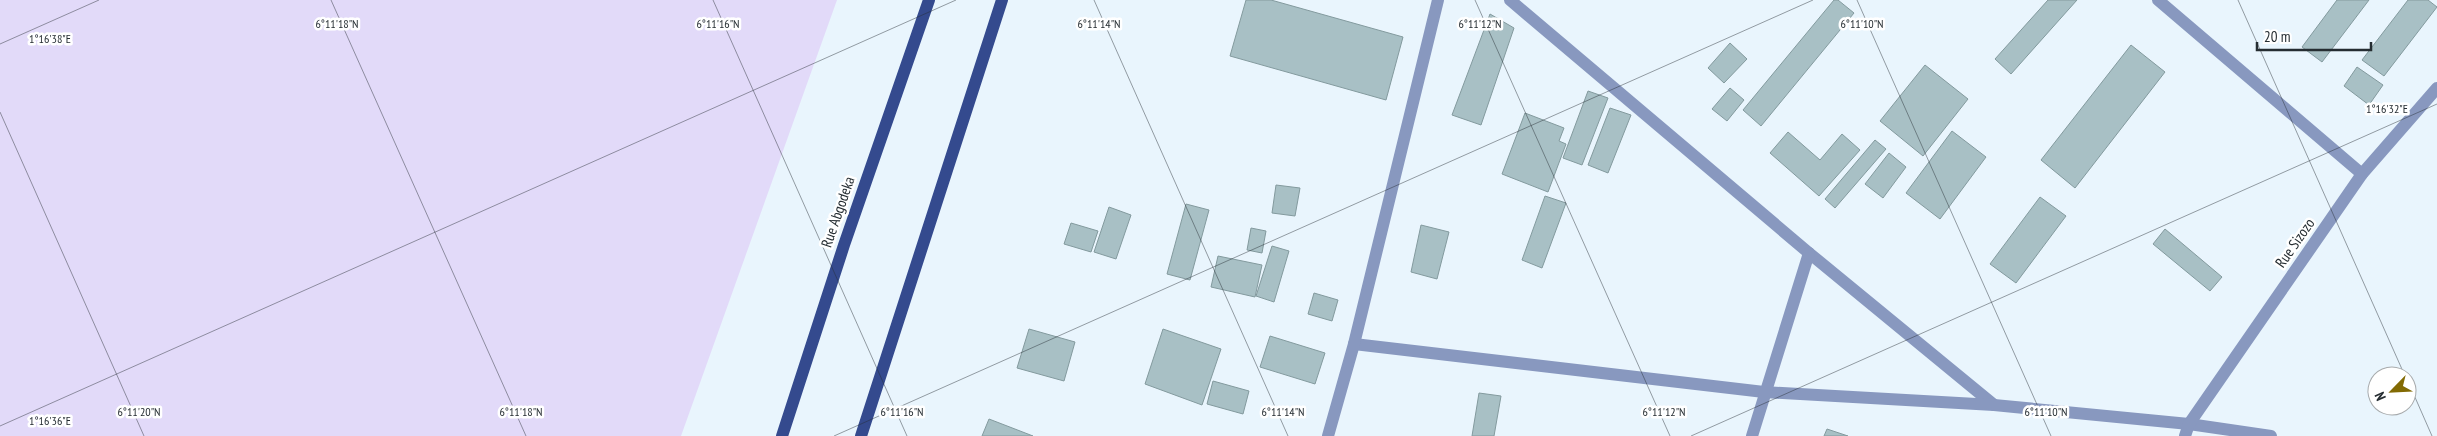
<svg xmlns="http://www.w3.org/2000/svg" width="2437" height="436" font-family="'PT Sans Narrow',sans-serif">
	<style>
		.green { fill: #e2daf9 }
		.building { fill: #a8c0c5; stroke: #839a9e }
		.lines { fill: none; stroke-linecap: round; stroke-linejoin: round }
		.minor { stroke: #8898bf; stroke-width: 12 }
		.major { stroke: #344a8e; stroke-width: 12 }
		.ticks { fill: none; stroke: #252d32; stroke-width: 1; stroke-opacity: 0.45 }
		.labels { text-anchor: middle; stroke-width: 5; stroke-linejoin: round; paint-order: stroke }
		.street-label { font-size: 15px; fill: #252d32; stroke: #fff }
		.ticks-label { font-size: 12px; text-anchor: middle; fill: #252d32; stroke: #fff; stroke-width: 5; stroke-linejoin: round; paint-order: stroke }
	</style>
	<rect width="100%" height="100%" fill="#e9f5fd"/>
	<path class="green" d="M0,0H837L681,436H0Z"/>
	<g class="building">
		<path d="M1246,0H1271L1403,37L1386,100L1230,56Z"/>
		<path d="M1834,0H1838L1854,13L1761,126L1743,110Z"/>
		<path d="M2048,0H2077L2011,74L1995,59Z"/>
		<path d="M2337,0H2369L2322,62L2302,47Z"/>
		<path d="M2408,0H2428L2437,7L2384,76L2362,60Z"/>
		<path d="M1490,14L1514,28L1481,125L1452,115Z"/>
		<path d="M1730,43L1747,59L1724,83L1708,68Z"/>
		<path d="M2131,45L2165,72L2075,188L2041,160Z"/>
		<path d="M1925,65L1968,99L1923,156L1880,121Z"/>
		<path d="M2357,67L2383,85L2369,105L2344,86Z"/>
		<path d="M1730,88L1744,100L1727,121L1712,109Z"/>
		<path d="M1588,91L1608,98L1582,165L1563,158Z"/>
		<path d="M1610,108L1631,115L1608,173L1588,165Z"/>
		<path d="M1525,113L1564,128L1559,141L1566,144L1548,192L1502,174Z"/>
		<path d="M1952,131L1986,157L1940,219L1906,193Z"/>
		<path d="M1788,132L1820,160L1842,134L1860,150L1819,196L1770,153Z"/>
		<path d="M1875,140L1886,149L1835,208L1825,199Z"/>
		<path d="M1889,153L1906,167L1883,198L1865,184Z"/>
		<path d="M1276,185L1300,188L1295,216L1272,213Z"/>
		<path d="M1545,196L1566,203L1542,268L1522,260Z"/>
		<path d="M2040,197L2066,216L2016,283L1990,264Z"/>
		<path d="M1186,204L1209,210L1190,280L1167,274Z"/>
		<path d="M1109,207L1131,215L1116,259L1094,252Z"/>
		<path d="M1071,223L1098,231L1091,252L1064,244Z"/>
		<path d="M1421,225L1449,232L1437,279L1411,272Z"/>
		<path d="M1251,228L1266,231L1262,253L1247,250Z"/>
		<path d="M2165,229L2222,277L2210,291L2153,244Z"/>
		<path d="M1272,246L1289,251L1274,302L1256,296Z"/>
		<path d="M1218,256L1262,265L1255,297L1211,287Z"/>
		<path d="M1314,293L1338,300L1332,321L1308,314Z"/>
		<path d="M1029,329L1075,342L1064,381L1017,368Z"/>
		<path d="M1163,329L1221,349L1202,405L1145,384Z"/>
		<path d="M1270,336L1325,353L1315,384L1260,367Z"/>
		<path d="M1213,381L1249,391L1243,414L1207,404Z"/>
		<path d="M1479,393L1501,396L1494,436H1472Z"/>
		<path d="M989,419L1033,436H982Z"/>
		<path d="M1827,429L1848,436H1824Z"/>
	</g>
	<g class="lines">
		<g class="minor">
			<path d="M1510,0L1809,253L1994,405"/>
			<path d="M2158,0L2362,174"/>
			<path d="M1354,344L1764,392L1994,405L2189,424L2271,436"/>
			<path d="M1328,436L1354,344L1438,0"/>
			<path d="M1752,436L1809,253"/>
			<path d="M2185,436L2189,424L2362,174L2437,88"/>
		</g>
		<g class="major">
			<path d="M782,436L844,245L929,0"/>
			<path d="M861,436L1002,0"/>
		</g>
	</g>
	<path class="ticks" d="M331,0L526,436M713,0L907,436M1094,0L1288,436M1475,0L1670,436M1857,0L2051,436M2238,0L2405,376M0,44L99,0M0,112L144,436M2407,379L2432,436M0,426L956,0M834,436L1813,0M1691,436L2437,104"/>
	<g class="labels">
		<g class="street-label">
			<text transform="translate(838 212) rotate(-71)" y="5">Rue Abgodeka</text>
			<text transform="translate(2295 243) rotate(-55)" y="5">Rue Sizozo</text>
		</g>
	</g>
	<g class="ticks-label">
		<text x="337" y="28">6°11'18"N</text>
		<text x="1480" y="28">6°11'12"N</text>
		<text x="718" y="28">6°11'16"N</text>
		<text x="1099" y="28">6°11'14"N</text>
		<text x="1862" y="28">6°11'10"N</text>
		<text x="50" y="43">1°16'38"E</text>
		<text x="2387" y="113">1°16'32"E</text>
		<text x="139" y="416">6°11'20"N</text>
		<text x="521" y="416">6°11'18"N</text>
		<text x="902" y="416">6°11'16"N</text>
		<text x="1283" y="416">6°11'14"N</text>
		<text x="1664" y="416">6°11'12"N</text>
		<text x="2046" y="416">6°11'10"N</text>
		<text x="50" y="425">1°16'36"E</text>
	</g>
	<g transform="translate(2392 391) rotate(246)"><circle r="24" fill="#ffffff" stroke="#a8abad"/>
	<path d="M0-4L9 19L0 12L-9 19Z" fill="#826a03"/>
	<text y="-8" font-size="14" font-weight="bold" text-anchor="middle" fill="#252d32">N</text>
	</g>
	<path d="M2257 42v8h114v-8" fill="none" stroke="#252d32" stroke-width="2.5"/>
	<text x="2264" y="42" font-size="15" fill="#252d32" stroke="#ffffff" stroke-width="4" paint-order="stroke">20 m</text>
</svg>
